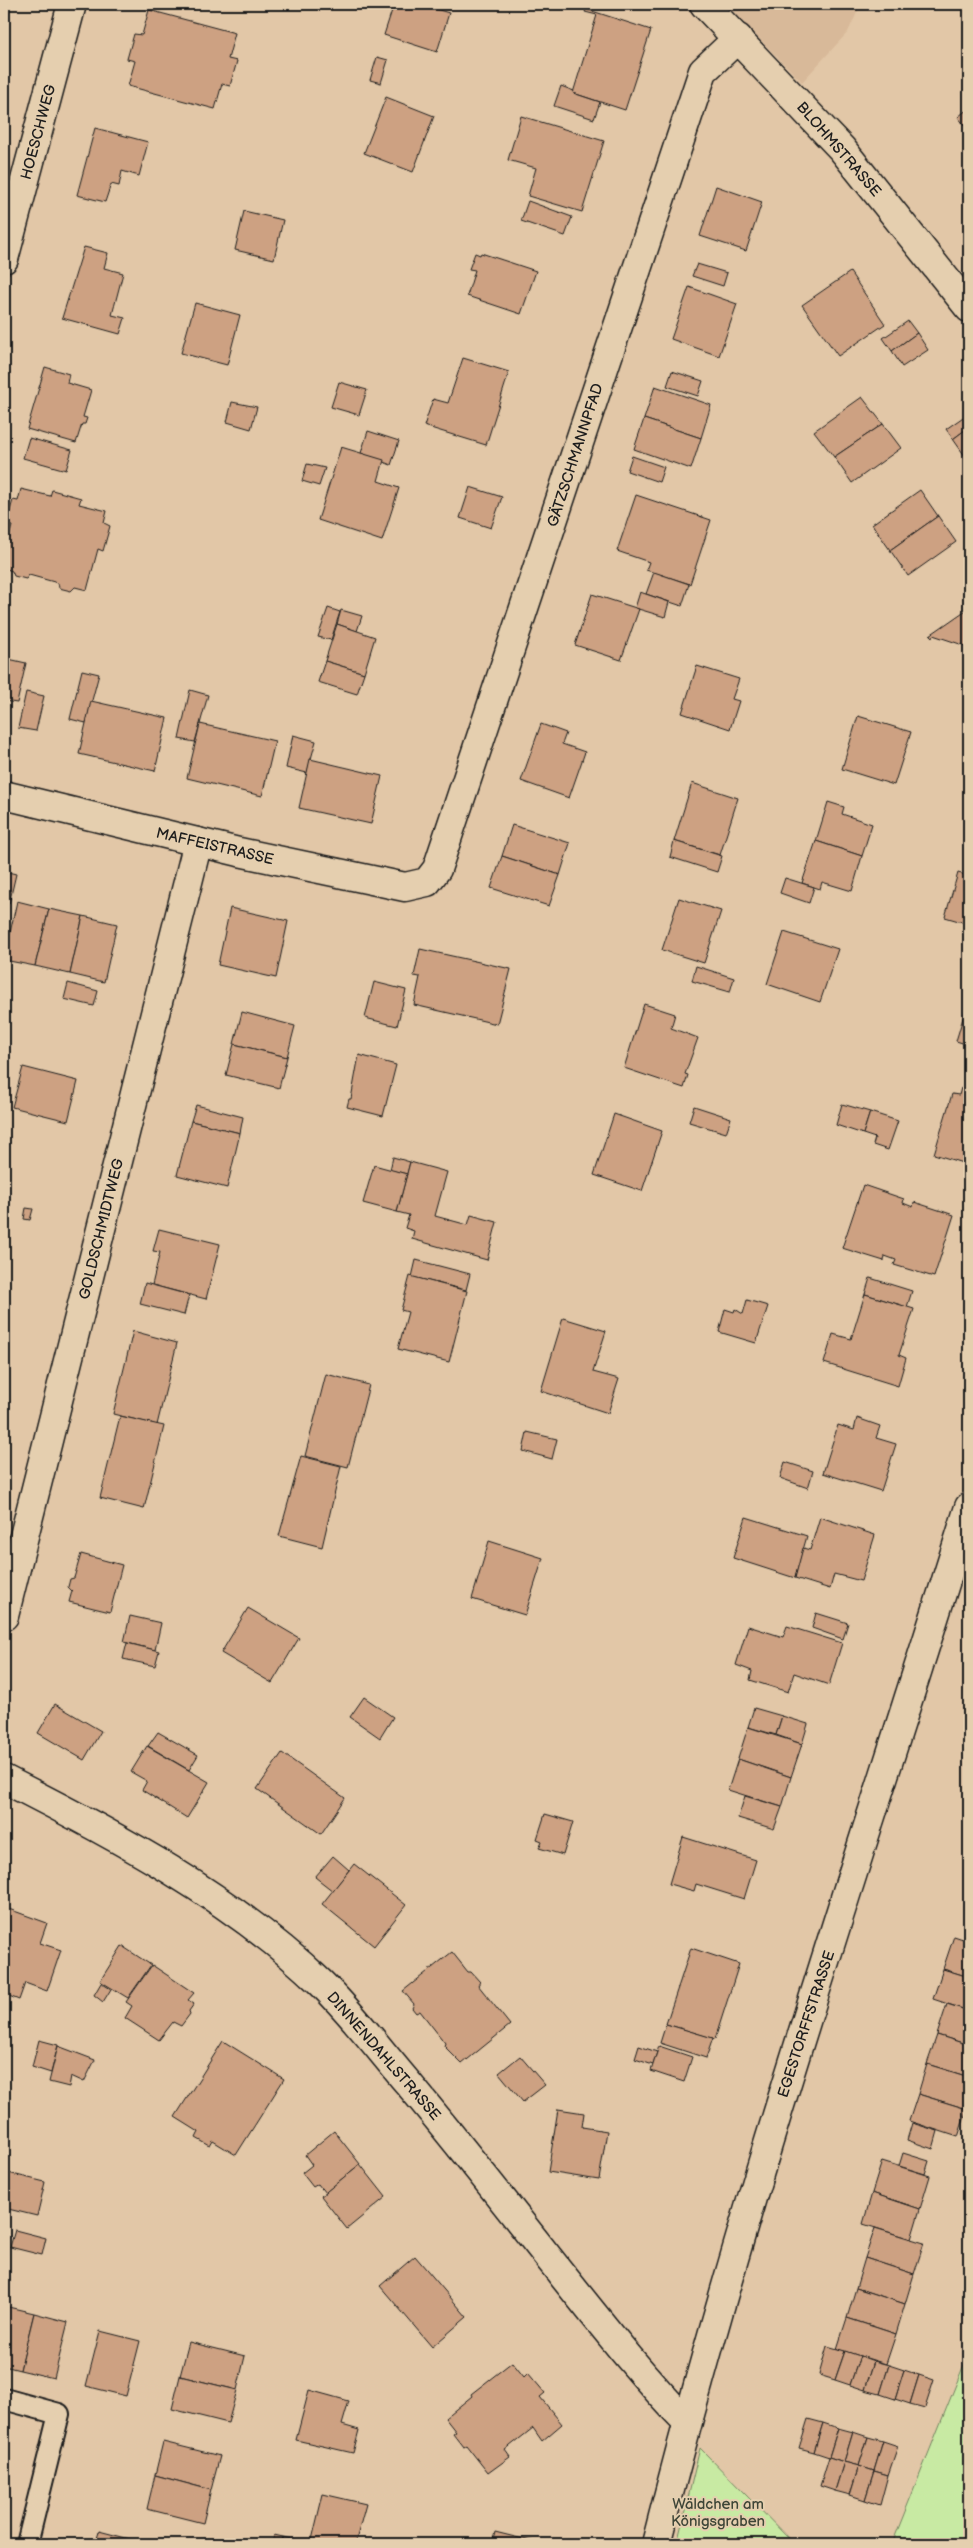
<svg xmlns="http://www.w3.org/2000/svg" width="973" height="2548" font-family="'Balsamiq Sans',sans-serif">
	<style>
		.built { fill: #d8b999 }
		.green { fill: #c8eaa3; stroke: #728360 }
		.building { fill: #cda182; stroke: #1c1c1c }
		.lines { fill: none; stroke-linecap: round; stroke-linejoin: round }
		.service-casing { stroke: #1c1c1c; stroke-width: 24 }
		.minor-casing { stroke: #1c1c1c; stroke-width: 31 }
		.service { stroke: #e5cfaf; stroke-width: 20 }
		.minor { stroke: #e5cfaf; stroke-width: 28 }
		.labels { text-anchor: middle; stroke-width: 4; stroke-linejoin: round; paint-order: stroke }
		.street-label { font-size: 15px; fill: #1c1c1c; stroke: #e5cfaf }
		.park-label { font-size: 15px; fill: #3e4537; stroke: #e5cfaf }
	</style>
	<rect width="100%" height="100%" fill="#e2c7a7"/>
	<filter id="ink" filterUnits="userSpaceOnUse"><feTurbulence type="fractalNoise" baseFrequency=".02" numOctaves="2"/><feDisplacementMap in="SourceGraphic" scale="10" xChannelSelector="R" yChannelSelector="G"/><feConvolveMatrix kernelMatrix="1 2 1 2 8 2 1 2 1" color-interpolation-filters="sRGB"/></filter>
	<g filter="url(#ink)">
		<path class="built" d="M725,4H861L848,32L802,82Z"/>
		<g class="green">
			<path d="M969,2352V2544H892Z"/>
			<path d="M700,2448L794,2544H677Z"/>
		</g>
		<g class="building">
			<path d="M394,4H419L449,13L437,52L384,35Z"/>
			<path d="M586,9L651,30L625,110L573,93L597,15L585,12Z"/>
			<path d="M149,10L235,33L228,59L237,61L230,86L222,84L215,109L128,86L135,61L127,59L134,34L142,35Z"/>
			<path d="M377,57L388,60L381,83L370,80Z"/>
			<path d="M561,86L574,91L573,93L600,102L594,119L554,106Z"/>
			<path d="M386,97L434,116L413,172L364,153Z"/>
			<path d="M969,108V131L958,117Z"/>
			<path d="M521,116L604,141L582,212L528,196L536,168L508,160Z"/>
			<path d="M95,128L148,142L139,176L122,171L119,186L111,184L105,202L77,195Z"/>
			<path d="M716,186L762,202L746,251L700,236Z"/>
			<path d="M528,201L572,217L565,236L521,221Z"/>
			<path d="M244,211L283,220L274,259L235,250Z"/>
			<path d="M84,247L108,253L104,268L123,273L112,315L125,318L120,334L62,318Z"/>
			<path d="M475,253L480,255L481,253L536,271L521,314L467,296L475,270L469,269Z"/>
			<path d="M697,264L727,273L723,286L692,276Z"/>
			<path d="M850,272L885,324L838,356L802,305Z"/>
			<path d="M689,287L737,304L719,356L671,339Z"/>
			<path d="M195,303L240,315L227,365L181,353Z"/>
			<path d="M908,321L917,333L892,351L883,338Z"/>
			<path d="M917,333L928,350L902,367L892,351Z"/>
			<path d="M463,358L509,372L486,445L424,426L433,399L448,403Z"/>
			<path d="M45,367L69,374L67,383L91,390L83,417L87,418L85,424H82L76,443L27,429Z"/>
			<path d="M672,371L703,381L698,396L667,386Z"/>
			<path d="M339,382L367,390L359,415L331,407Z"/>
			<path d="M655,386L711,405L701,438L644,419Z"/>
			<path d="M862,397L883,424L834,457L814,431Z"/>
			<path d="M232,402L257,407L251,429L227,422Z"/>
			<path d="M969,413V427L953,439L946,429Z"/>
			<path d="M644,419L701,438L691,469L634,449Z"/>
			<path d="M883,424L901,448L852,483L834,457Z"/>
			<path d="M969,427V453L965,456L953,439Z"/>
			<path d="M368,431L399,441L391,465L361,453Z"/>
			<path d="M29,438L72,450L66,470L23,458Z"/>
			<path d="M341,447L384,460L378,481L399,488L382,541L318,520Z"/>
			<path d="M632,456L664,467L659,482L627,471Z"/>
			<path d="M307,464L325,468L319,486L302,481Z"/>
			<path d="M470,487L502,497L491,528L460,518Z"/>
			<path d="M21,489L50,496L52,490L81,498L79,504L107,511L104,523L110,526L103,551L98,549L87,590L75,587L71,591L59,588L58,583L29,575L26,579L14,576L12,571L4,568V556L12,526L6,525L13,500L18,501Z"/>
			<path d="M920,490L938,516L890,550L872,524Z"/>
			<path d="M636,495L711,520L690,584L646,570L649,562L617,551Z"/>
			<path d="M938,516L956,542L908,576L890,550Z"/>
			<path d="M654,572L689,584L682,606L646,594Z"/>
			<path d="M640,592L669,602L665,617L635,608Z"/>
			<path d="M592,594L639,609L621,660L575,645Z"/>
			<path d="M328,608L340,612L331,640L318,637Z"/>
			<path d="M969,608V647L933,635L932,637L930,635Z"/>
			<path d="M341,610L362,616L357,631L337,624Z"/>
			<path d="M337,624L375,637L364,673L325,661Z"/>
			<path d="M4,658L26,663L17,703L4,701Z"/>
			<path d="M325,661L364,673L357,694L318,682Z"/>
			<path d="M697,666L739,679L732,699L739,701L730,729L682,713Z"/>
			<path d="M82,670L99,674L86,723L70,719Z"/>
			<path d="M190,690L208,695L195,742L179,739Z"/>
			<path d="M26,692L44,696L36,731L18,728Z"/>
			<path d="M91,701L167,718L155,771L79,754Z"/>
			<path d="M858,716L911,732L894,785L842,769Z"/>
			<path d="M200,724L275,741L262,796L187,778Z"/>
			<path d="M541,724L566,733L562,744L585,752L569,798L521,781Z"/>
			<path d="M293,735L316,741L307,773L286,768Z"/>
			<path d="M310,759L382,776L371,824L299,808Z"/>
			<path d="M692,783L738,798L720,855L674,841Z"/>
			<path d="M828,802L844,807L842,814L872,824L862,856L816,841Z"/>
			<path d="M512,825L570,843L560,875L502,856Z"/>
			<path d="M674,841L722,856L717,872L670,857Z"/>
			<path d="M816,841L862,856L852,891L822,882L820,889L802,883Z"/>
			<path d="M502,856L560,875L549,906L491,888Z"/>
			<path d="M4,871L16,874L9,904L4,902Z"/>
			<path d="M958,873L969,876V924L945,917Z"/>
			<path d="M785,878L814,887L809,903L780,893Z"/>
			<path d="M679,898L721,911L704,963L662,950Z"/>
			<path d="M17,901L49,909L35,966L4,960Z"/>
			<path d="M230,908L288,921L276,978L218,965Z"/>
			<path d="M49,909L83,916L70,974L35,966Z"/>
			<path d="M83,916L117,924L104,982L70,974Z"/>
			<path d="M784,932L838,949L820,1002L767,984Z"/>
			<path d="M420,949L511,969L497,1024L414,1005L420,977L414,976Z"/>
			<path d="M696,966L734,978L730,992L692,981Z"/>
			<path d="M374,982L406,990L397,1026L365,1018Z"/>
			<path d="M68,983L98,991L94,1006L64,999Z"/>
			<path d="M969,998V1045L956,1041Z"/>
			<path d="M644,1004L675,1014L671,1028L698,1038L685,1074L688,1075L684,1088L624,1068Z"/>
			<path d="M242,1012L295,1026L287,1057L234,1044Z"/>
			<path d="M234,1044L287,1057L279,1088L226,1075Z"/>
			<path d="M359,1055L396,1065L383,1116L347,1107L349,1099H351Z"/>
			<path d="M23,1067L78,1081L68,1121L12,1107Z"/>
			<path d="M961,1088L969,1091V1165L934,1154L952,1094L959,1095Z"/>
			<path d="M842,1104L870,1112L863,1134L836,1125Z"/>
			<path d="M196,1105L243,1117L240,1133L191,1121Z"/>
			<path d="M694,1106L731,1118L726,1133L689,1122Z"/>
			<path d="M870,1112L898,1121L888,1150L873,1145L875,1138L863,1134Z"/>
			<path d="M614,1114L662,1131L642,1191L594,1175Z"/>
			<path d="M191,1121L240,1133L227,1188L177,1175Z"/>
			<path d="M393,1157L410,1162L407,1174L390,1170Z"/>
			<path d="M410,1162L447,1172L435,1216L468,1225L471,1215L497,1222L487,1260L412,1239L414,1231L405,1228L409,1215L397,1212Z"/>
			<path d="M374,1165L407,1174L397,1212L363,1203Z"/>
			<path d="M863,1185L904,1199L903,1203L913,1207L914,1202L954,1215L934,1277L894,1265L896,1260L885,1256L884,1261L842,1248Z"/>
			<path d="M26,1208L33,1209L30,1220L24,1219Z"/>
			<path d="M159,1229L220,1244L206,1299L152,1285L160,1252L153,1251Z"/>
			<path d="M416,1260L470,1274L466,1290L412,1277Z"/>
			<path d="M410,1276L467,1291L449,1362L398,1349L408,1312L401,1310Z"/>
			<path d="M870,1278L912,1291L907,1307L865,1294Z"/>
			<path d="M145,1283L189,1295L184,1315L140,1304Z"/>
			<path d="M865,1294L914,1309L899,1355L906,1358L898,1386L824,1363L833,1334L851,1339Z"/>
			<path d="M747,1300L768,1306L756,1343L719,1332L725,1309L734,1312L735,1309L743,1314Z"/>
			<path d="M563,1318L606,1331L593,1372L619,1379L608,1413L541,1391Z"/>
			<path d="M133,1331L177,1343L157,1425L113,1414Z"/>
			<path d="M326,1374L369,1385L348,1467L305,1456Z"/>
			<path d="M120,1416L164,1426L144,1509L100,1498Z"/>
			<path d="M857,1418L880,1426L876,1438L896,1444L881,1491L823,1473L838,1425L854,1430Z"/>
			<path d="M527,1432L557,1439L552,1459L523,1451Z"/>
			<path d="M301,1456L341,1466L322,1547L279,1536Z"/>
			<path d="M785,1462L813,1471L808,1488L780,1478Z"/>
			<path d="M746,1517L807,1536L795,1578L733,1558Z"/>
			<path d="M820,1517L875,1535L861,1581L834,1574L830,1589L795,1578L803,1548L810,1550Z"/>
			<path d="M489,1541L543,1558L525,1615L472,1599Z"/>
			<path d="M81,1554L122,1565L110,1612L69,1602L72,1591L68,1587L70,1579L74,1578Z"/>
			<path d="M248,1608L299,1638L272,1683L221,1653Z"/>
			<path d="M816,1613L848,1623L843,1639L812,1628Z"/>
			<path d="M130,1616L161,1623L155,1650L124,1642Z"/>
			<path d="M748,1626L783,1637L787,1626L842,1643L829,1685L794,1673L788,1692L750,1680L752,1671L736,1665Z"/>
			<path d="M127,1643L159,1651L155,1666L123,1659Z"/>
			<path d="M364,1697L393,1717L380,1738L350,1717Z"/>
			<path d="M55,1704L101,1731L84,1760L38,1733Z"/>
			<path d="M754,1708L782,1716L776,1735L748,1727Z"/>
			<path d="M782,1716L808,1724L802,1744L776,1735Z"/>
			<path d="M748,1727L802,1744L791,1777L738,1759Z"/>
			<path d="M158,1732L198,1755L189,1770L148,1746Z"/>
			<path d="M147,1746L209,1782L187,1818L142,1790L147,1781L131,1772Z"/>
			<path d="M282,1753L345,1798L321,1834L257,1789Z"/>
			<path d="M738,1759L791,1777L782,1807L728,1790Z"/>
			<path d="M745,1796L782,1807L774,1829L738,1818Z"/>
			<path d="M545,1814L573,1822L563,1855L539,1848L542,1841L537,1839Z"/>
			<path d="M683,1837L756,1860L744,1899L696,1884L694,1891L669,1884Z"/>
			<path d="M333,1856L349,1870L333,1891L315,1877Z"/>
			<path d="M354,1864L406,1905L374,1946L322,1904Z"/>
			<path d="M6,1908L47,1923L40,1943L61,1950L47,1991L25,1983L19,2000L4,1994V1913Z"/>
			<path d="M954,1936L969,1941V1977L943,1969Z"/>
			<path d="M122,1946L151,1965L128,1998L100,1981Z"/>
			<path d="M691,1948L739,1964L715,2039L666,2024Z"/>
			<path d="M452,1952L468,1972H471L480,1982L478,1985L510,2025L462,2064L444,2046L445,2043L420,2011L416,2013L412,2008L414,2004L403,1991Z"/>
			<path d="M152,1965L194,1993L188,2000L194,2004L189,2011L190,2014L181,2026L173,2022L159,2040L125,2018L132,2006L126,2002Z"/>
			<path d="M943,1969L969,1977V2011L933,1999Z"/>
			<path d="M101,1983L111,1989L103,2002L94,1995Z"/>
			<path d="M947,2004L969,2011V2045L937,2035Z"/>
			<path d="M666,2024L713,2038L706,2058L660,2043Z"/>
			<path d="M937,2035L969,2045V2077L927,2064Z"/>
			<path d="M39,2040L58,2045L51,2073L32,2067Z"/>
			<path d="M223,2041L284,2079L236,2155L213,2141L210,2146L196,2138L199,2132L175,2117Z"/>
			<path d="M58,2046L95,2060L84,2082L71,2076L69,2087L49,2082Z"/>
			<path d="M639,2046L657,2052L653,2065L635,2059Z"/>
			<path d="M659,2046L692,2057L684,2082L651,2071Z"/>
			<path d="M520,2056L545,2085L523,2102L499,2073Z"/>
			<path d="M927,2064L969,2077L967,2109L918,2094Z"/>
			<path d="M918,2094L967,2109L958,2137L909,2121Z"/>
			<path d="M558,2109L584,2113L582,2127L607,2131L599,2180L548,2172Z"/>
			<path d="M912,2123L938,2131L933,2149L907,2140Z"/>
			<path d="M334,2131L360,2164L325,2193L318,2184L313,2187L302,2173L312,2165L305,2155Z"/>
			<path d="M903,2153L929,2161L925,2174L899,2166Z"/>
			<path d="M882,2161L930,2176L920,2209L872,2193Z"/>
			<path d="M360,2164L386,2197L347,2229L321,2196Z"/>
			<path d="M4,2172L45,2182L37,2216L4,2208Z"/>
			<path d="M872,2193L920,2209L911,2239L863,2224Z"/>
			<path d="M875,2228L924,2243L914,2274L865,2258Z"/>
			<path d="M15,2230L46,2238L42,2255L10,2247Z"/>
			<path d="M415,2256L467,2317L432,2347L380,2286Z"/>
			<path d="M865,2258L914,2274L905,2304L856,2288Z"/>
			<path d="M856,2288L905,2304L896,2334L847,2318Z"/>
			<path d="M4,2306L34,2313L20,2370L4,2366Z"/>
			<path d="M34,2313L68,2322L54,2378L20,2370Z"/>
			<path d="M847,2318L896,2334L886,2364L837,2349Z"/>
			<path d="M100,2331L140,2341L126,2396L86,2386Z"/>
			<path d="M189,2342L245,2356L237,2390L180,2376Z"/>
			<path d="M827,2346L845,2351L835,2380L819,2375Z"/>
			<path d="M845,2351L860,2356L850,2385L835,2380Z"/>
			<path d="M860,2356L874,2361L865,2390L850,2385Z"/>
			<path d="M874,2361L889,2365L880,2394L865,2390Z"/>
			<path d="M512,2362L524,2377L528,2373L545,2393L540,2397L562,2424L542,2441L533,2428L505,2450L510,2457L488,2473L466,2445L463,2447L453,2434L456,2432L445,2418L472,2396L471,2394Z"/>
			<path d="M889,2365L904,2370L895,2399L880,2394Z"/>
			<path d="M904,2370L919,2375L910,2404L895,2399Z"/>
			<path d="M919,2375L934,2380L925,2408L910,2404Z"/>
			<path d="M180,2376L237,2390L228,2423L172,2409Z"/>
			<path d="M309,2390L349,2401L342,2425L359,2430L353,2453L296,2440Z"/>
			<path d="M808,2419L823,2423L814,2452L799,2448Z"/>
			<path d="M823,2423L838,2428L829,2457L814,2452Z"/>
			<path d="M838,2428L853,2432L844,2462L829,2457Z"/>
			<path d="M853,2432L868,2437L859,2466L844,2462Z"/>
			<path d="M868,2437L883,2441L874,2471L859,2466Z"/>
			<path d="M883,2441L898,2446L888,2475L874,2471Z"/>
			<path d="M163,2442L220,2456L211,2490L155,2475Z"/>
			<path d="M829,2457L844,2462L835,2491L820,2486Z"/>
			<path d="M844,2462L859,2466L850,2495L835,2491Z"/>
			<path d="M859,2466L874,2471L865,2500L850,2495Z"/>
			<path d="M874,2471L888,2475L880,2505L865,2500Z"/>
			<path d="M155,2475L211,2490L203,2523L147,2509Z"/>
			<path d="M323,2494L366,2504L355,2544H282L283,2537L311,2544Z"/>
			<path d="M99,2531L149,2544H95Z"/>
			<path d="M495,2532L543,2544H492Z"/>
			<path d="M274,2535L283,2537L282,2544H272Z"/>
		</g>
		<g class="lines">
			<defs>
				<path id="service" d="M4,2399L59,2414L27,2544"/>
				<g id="minor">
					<path d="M704,4L842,149L969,308"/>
					<path d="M4,259L72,4"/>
					<path d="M4,795L239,852L405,887L427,882L437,869L703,71L738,38"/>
					<path d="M4,1616L198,842"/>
					<path d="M4,1779C113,1834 231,1897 320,1982C352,2013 379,2049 408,2083C461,2146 512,2212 563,2276C603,2326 642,2376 687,2422"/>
					<path d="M656,2544C744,2194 862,1851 969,1507"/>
				</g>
			</defs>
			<use href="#service" class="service-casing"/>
			<use href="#minor" class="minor-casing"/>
			<use href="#service" class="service"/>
			<use href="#minor" class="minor"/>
		</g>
	</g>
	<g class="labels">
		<g class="street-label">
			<text transform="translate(38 132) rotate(-75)" y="5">HOESCHWEG</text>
			<text transform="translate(839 149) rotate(49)" y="5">BLOHMSTRASSE</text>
			<text transform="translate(575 455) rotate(-72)" y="5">GÄTZSCHMANNPFAD</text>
			<text transform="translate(215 846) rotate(13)" y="5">MAFFEISTRASSE</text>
			<text transform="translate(101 1229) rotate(-76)" y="5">GOLDSCHMIDTWEG</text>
			<text transform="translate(806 2024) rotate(-72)" y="5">EGESTORFFSTRASSE</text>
			<text transform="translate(384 2056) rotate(49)" y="5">DINNENDAHLSTRASSE</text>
		</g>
		<g class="park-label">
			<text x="718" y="2509">Wäldchen am<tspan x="718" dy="17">Königsgraben</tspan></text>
		</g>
	</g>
	<rect width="973" height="2548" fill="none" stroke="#e5cfaf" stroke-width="20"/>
	<rect x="10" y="10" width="953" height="2528" fill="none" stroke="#1c1c1c" stroke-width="2" filter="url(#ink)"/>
</svg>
